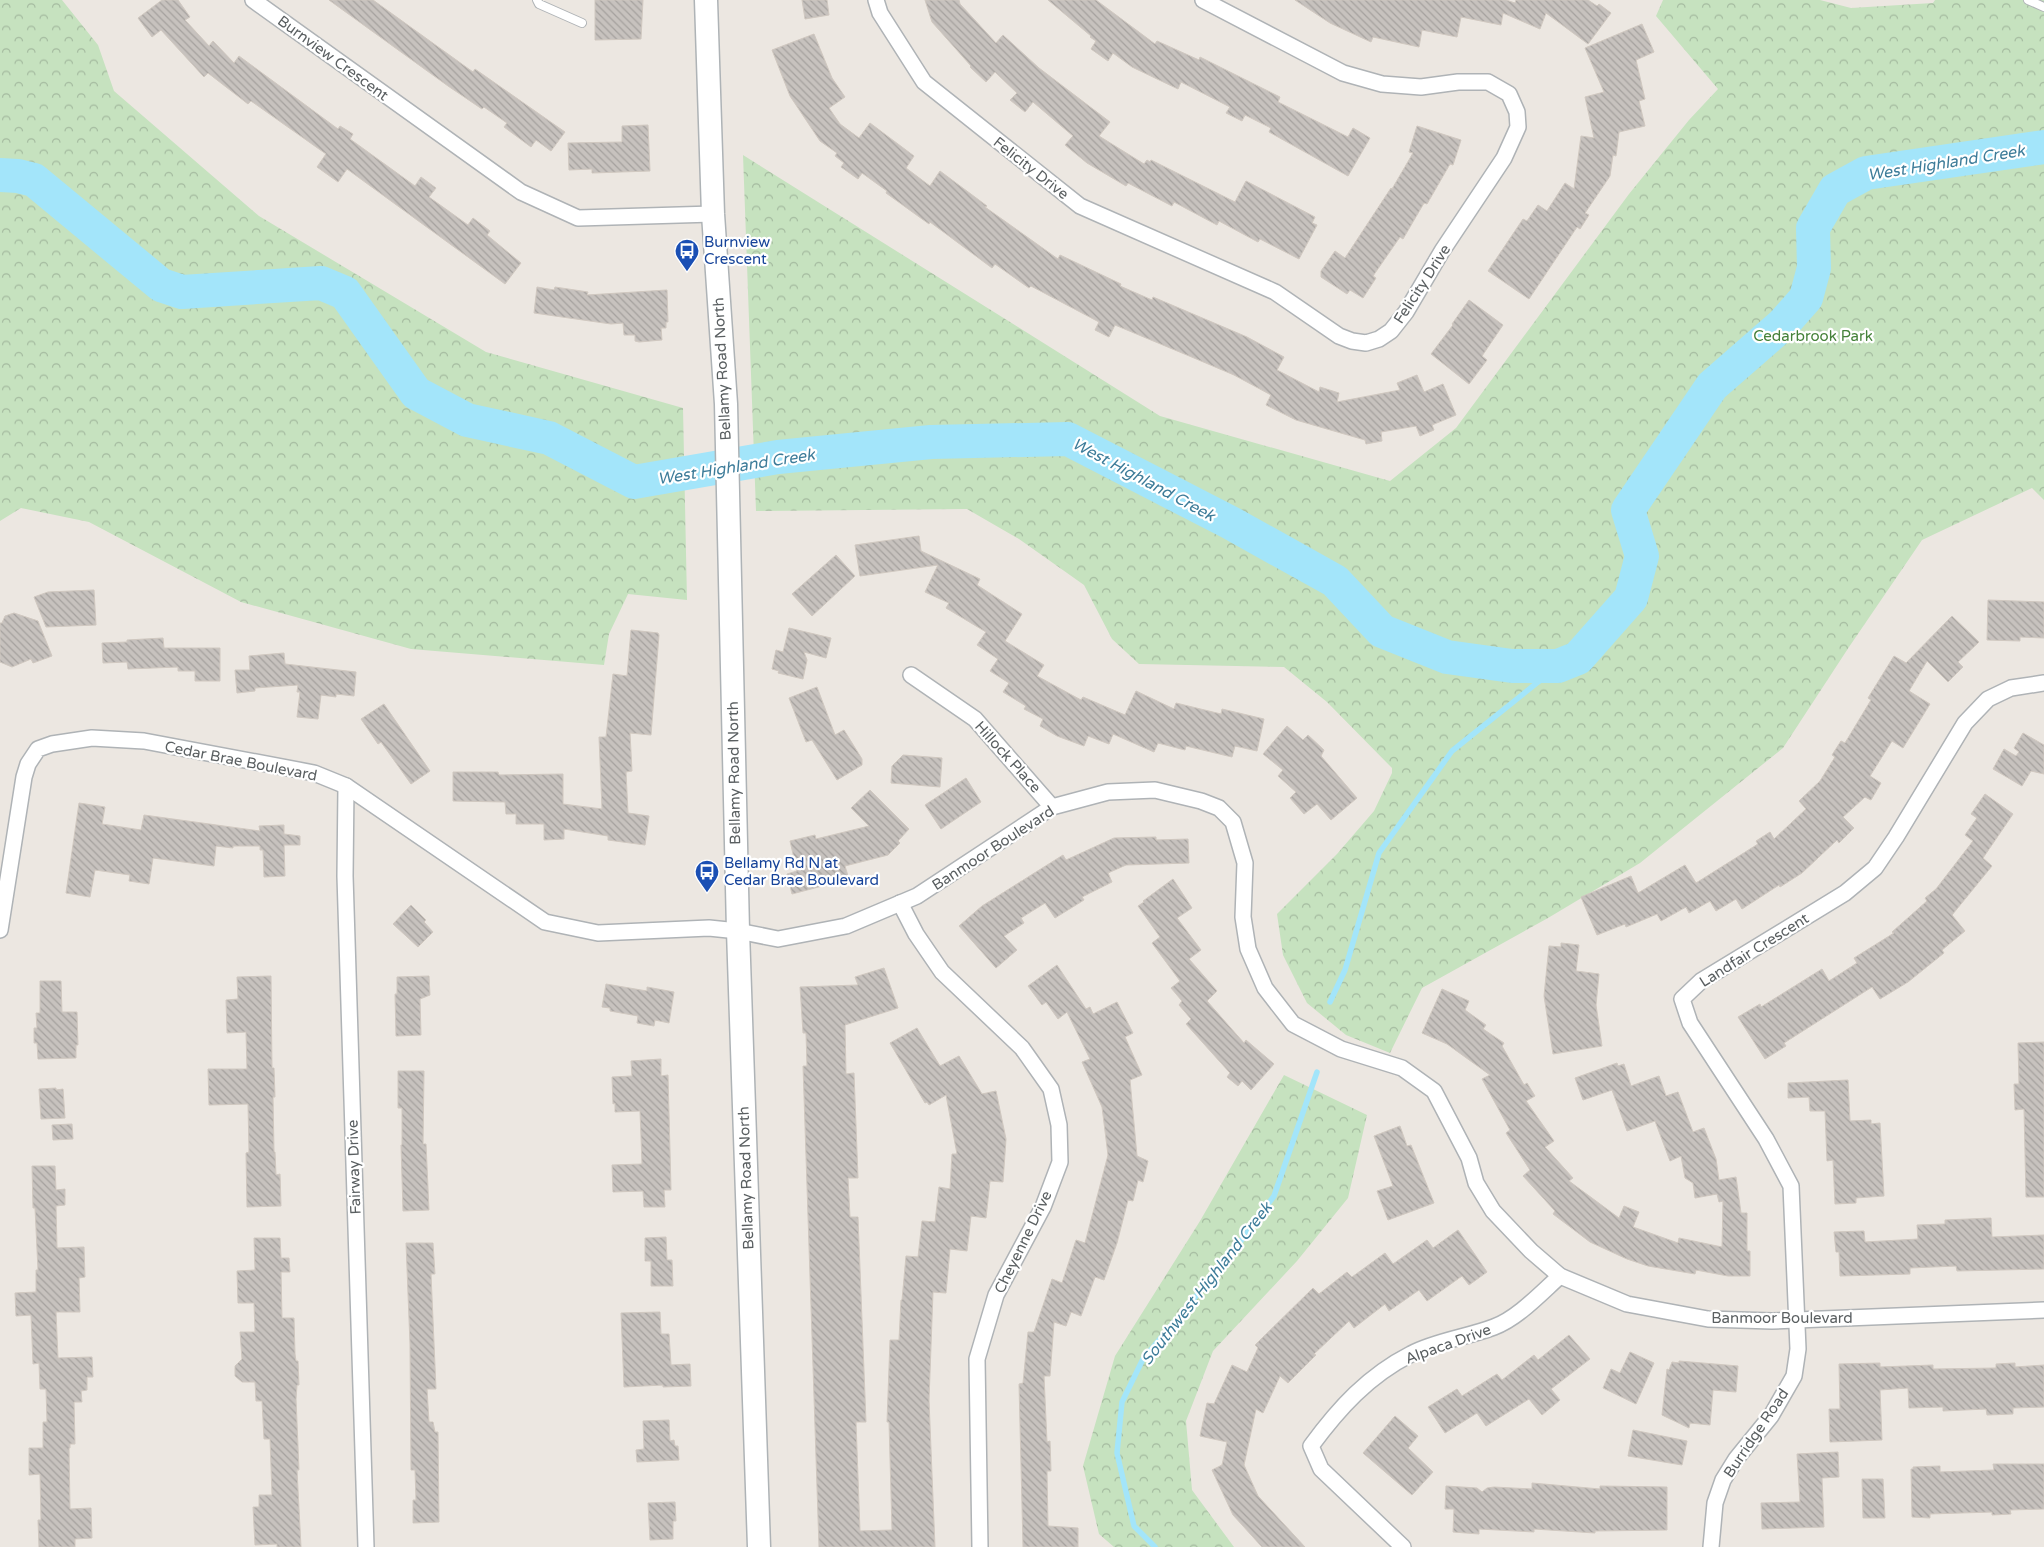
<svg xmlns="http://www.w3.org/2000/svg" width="2044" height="1547" font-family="'Varela Round',sans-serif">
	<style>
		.forest { fill: url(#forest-crowns) }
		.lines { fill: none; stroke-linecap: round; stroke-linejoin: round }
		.stream { stroke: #a3e5fa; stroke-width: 5.5 }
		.river { stroke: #a3e5fa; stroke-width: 34 }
		.building { fill: url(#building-back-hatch); stroke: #d0c8c0 }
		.lane-casing { stroke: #afb3b6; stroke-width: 10 }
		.street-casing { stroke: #afb3b6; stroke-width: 18 }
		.secondary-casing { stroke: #aeb3b6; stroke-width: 25 }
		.lane { stroke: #fff; stroke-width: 8 }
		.street { stroke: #fff; stroke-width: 15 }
		.secondary { stroke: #fff; stroke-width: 22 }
		.labels { text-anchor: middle; stroke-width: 4.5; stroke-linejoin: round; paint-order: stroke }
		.street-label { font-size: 15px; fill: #5a5f61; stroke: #fff }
		.transit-label { font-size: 15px; fill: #164399; stroke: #fff; text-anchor: start }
		.park-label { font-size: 15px; fill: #448139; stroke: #fff }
		.water-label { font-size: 16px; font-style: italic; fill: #3d7c99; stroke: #fff }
	</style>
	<defs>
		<pattern id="forest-crowns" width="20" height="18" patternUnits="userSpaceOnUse" patternTransform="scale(1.25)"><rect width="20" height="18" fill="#c6e2bf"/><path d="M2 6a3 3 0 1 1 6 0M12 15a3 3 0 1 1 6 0" fill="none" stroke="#a4ba9f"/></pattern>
		<pattern id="building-back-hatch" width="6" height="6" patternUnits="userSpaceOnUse" patternTransform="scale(1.25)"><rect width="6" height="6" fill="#c7c2be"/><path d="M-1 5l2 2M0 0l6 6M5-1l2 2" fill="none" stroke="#a5a19e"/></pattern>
	</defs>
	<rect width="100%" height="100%" fill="#ece7e1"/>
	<g class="forest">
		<path d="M0,0H62L98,45L114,91L259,216L486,352L683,408L687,600L628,594L609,634L604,665L411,649L241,602L89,522L21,508L0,521Z"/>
		<path d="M1663,0H1820L1851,8L1933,3L1935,0H2044V500L2032,488L1922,540L1849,647L1783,748L1640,863L1548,918L1422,988L1390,1053L1346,1035L1307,1003L1283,955L1277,914L1337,854L1374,811L1392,773V768L1327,702L1284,667L1139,664L1112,639L1084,585L1019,539L967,509L756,511L743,155L1160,416L1390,481L1456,428L1629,194L1689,120L1718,89L1656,16Z"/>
		<path d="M1284,1075L1367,1115L1348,1198L1297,1261L1213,1351L1186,1421L1192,1490L1234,1547H1114L1099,1534L1083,1466L1115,1356L1200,1221Z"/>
	</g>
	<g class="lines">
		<g class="stream">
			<path d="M1330,1002L1345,970L1379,853L1452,751L1558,666"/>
			<path d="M1155,1547L1134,1526L1117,1453L1122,1402L1143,1359L1229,1257L1274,1196L1317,1072"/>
		</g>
		<path class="river" d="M0,175L18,176L34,180L161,285L182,292L321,283L345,293L416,393L467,420L549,438L634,482L778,457L931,442L1068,439L1229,522L1335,581L1382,631L1447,657L1512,666H1558L1578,658L1631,598L1642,556L1628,510L1712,386L1783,324L1806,298L1814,268L1813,228L1835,190L1866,173L2044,147"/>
	</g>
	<g class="building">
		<path d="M162,0H178L190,17L185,20L209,46L213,41L234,63L239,56L338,129L340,126L353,134L350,139L415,186L421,177L436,188L429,197L468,225L473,218L490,231L487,235L521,263L505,284L347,169L338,182L317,167L326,154L251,101L248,104L208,73L204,77L161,30L152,37L138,18Z"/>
		<path d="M329,0H373L473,72L475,69L565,132L551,151L536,140L531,147L504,127L507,123L484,107L482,109L448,86Z"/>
		<path d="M595,0H643L641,39L595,40Z"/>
		<path d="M802,0H827L829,15L805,19Z"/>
		<path d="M925,0H959L960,4L996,43L1003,35L1039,68L1110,122L1099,136L1144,164L1147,160L1150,162L1151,160L1235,202L1246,181L1315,217L1312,223L1317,225L1299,259L1260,239L1258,242L1219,221L1217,225L1174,202L1172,206L1128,183L1126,186L1087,163L1065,145L1073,136L1033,102L1025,112L1010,100L1017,93L995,72L986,82L970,67L971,66L932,22Z"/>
		<path d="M1048,0H1096L1155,44L1157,41L1199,60L1200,57L1280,97L1278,102L1348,137L1353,128L1370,138L1348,176L1269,132L1271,128L1245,115L1242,121L1226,113L1230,107L1181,82L1178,89L1132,67L1113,53L1108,61L1091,49L1096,41L1090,37L1091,36Z"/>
		<path d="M1295,0H1506L1515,3L1516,0H1588L1597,6L1599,4L1611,13L1588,44L1546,13L1540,29L1503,13L1501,25L1461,17L1457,37L1422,30L1419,47L1373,37L1371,42L1330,23Z"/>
		<path d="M1642,24L1654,52L1636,60L1645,99L1639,101L1645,126L1619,132L1616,156L1613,155L1610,176L1585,213L1589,215L1580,229L1577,227L1529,299L1488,271L1523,219L1527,221L1538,205L1547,211L1565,183L1574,189L1581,136L1594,138L1585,97L1604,92L1585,48Z"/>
		<path d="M814,34L832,78L845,97L829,108L840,124L859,138L870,123L914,156L906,168L930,186L940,171L987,206L985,207L1058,259L1060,255L1121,284L1120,286L1152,300L1153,297L1247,337L1284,357L1277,370L1319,392L1320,387L1339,393L1337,402L1400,390L1397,383L1417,375L1424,392L1443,384L1456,415L1432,425L1434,430L1420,436L1416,426L1381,432L1382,441L1366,444L1365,440L1296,420L1266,405L1271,395L1234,375L1194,358L1115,325L1109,337L1095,330L1099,322L1031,286L1029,288L995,264L992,268L930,222L929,224L886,193L887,191L862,173L858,179L841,167L844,163L835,156L837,153L820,141L790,96L772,50Z"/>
		<path d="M648,125L650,171L592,173V169L569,170L568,143L622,142V126Z"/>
		<path d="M1417,126L1461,140L1453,165L1450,164L1427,204L1424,203L1403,239L1400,237L1373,276L1376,278L1363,298L1350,290L1347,294L1321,277V271L1335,251L1345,258L1391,188L1392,189L1413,153L1409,152Z"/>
		<path d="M537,287L554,290L555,287L588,292L587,295L667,290L668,322H666V328H661L662,340L639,342L635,341V335H624L623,323L611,324L534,313Z"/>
		<path d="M1469,300L1503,325L1482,356L1487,360L1469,384L1431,354L1453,325L1452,324Z"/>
		<path d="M919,536L921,551L980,579L977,585L1022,614L1005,641L1044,665L1037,676L1081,700L1083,697L1125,715L1136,691L1174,709L1176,703L1221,714L1222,709L1264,719L1257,751L1235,746L1232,757L1186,746L1185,750L1158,743L1154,752L1113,734L1109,744L1088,736L1084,746L1057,736L1040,726L1043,719L1024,709L1026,706L1003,692L1009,683L990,671L998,659L977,645L986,632L946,608L949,603L925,592L938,565L860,576L855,545Z"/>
		<path d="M836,555L855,576L812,616L792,594Z"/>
		<path d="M94,590L96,625L46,627L34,597L48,592Z"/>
		<path d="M1988,600L2044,602V638L2020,637V641L1987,640Z"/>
		<path d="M14,613L38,621L52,656L33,663L31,659L12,667L0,662V623H2L5,616Z"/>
		<path d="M1952,616L1979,642L1958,662L1963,667L1948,682L1927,661L1909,691L1930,704L1903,748L1892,741L1870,776L1881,783L1871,800L1865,797L1843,817L1854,828L1839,843L1837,840L1802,873L1780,887L1779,885L1742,909L1736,899L1716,911L1710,901L1689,913L1686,907L1661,921L1657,914L1626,927L1625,924L1597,935L1581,897L1631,876L1638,893L1685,865L1696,883L1758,844L1756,841L1770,832L1774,839L1806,809L1799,801L1820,781L1835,757L1832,755L1841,741L1845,743L1871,700L1868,698L1894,656L1906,663Z"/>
		<path d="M789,628L831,638L826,658L804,652L807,660L803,679L778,673L779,671L772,669L776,650L783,652Z"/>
		<path d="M631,630L658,633L659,635L651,735L630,733L632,771L626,772L628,813L649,816L645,845L608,840V836L564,829V839L544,840V824H516V814H506L505,802L453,801V772H498L499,775L563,774V804L602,809L599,737H606L613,674L627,676Z"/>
		<path d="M163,638L164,648H220V681H195V671H178V667L128,669L127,662L103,663L102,643L127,642V640Z"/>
		<path d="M284,653L285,664L356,672L354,696L336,694V697L321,695L318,719L297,717L300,692H297L298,685L255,688V691L237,693L235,670H250L249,656Z"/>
		<path d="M817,687L835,735L844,730L862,759V765L837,780L812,740L806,742L789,698Z"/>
		<path d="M384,704L430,771L411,784L381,742L378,744L361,719Z"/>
		<path d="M1287,726L1303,740L1308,735L1324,750L1321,756L1357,798L1331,820L1317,804L1304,814L1290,798L1296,792L1278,776L1283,770L1263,754Z"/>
		<path d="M2023,733L2044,745V774L2031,771L2022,786L1993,769L2004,749L2016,756L2019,752L2014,748Z"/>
		<path d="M903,755L942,758L940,787L891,783L892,766Z"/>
		<path d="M966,778L981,802L941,829L925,805Z"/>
		<path d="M870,790L909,829L898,841L900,843L888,855L845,866L849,879L792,894L787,874L797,871L790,841L815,835L816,839L869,826L851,808Z"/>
		<path d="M1985,794L2013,814L1983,858L1992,866L1952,915L1965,931L1942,950L1944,953L1908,982L1880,999L1872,987L1784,1043L1786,1046L1765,1059L1738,1017L1760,1004L1761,1007L1822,969L1829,981L1857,963L1854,958L1894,933L1892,932L1927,901L1925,898L1936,889L1973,841L1965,835L1977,818L1971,814Z"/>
		<path d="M79,803L105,807L102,824L141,830L144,815L260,831L259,826L284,825V834L300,836V845H284L285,876L264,877L263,850H260V846H233V848L216,846L214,866L153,858L149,884L129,881L130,875L95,870L90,897L66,893Z"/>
		<path d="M1156,837V840L1188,839L1189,863L1126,865L1108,873L1112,882L1082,897L1084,900L1055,918L1045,903L1021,918L1024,923L1004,936L1017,950L996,968L959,926L982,906L1063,855L1066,860L1114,838Z"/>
		<path d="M1173,879L1192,908L1177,918L1201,950L1189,959L1217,991L1207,1001L1244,1043L1246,1040L1274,1064L1251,1090L1242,1081L1238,1086L1227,1077L1230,1073L1186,1024L1191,1019L1179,1005L1182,1001L1171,988L1180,981L1152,943L1160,937L1138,906L1144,902L1143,901Z"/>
		<path d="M411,905L426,920L424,922L433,932L418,947L393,924Z"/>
		<path d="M1561,943L1579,945L1576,971L1599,974L1596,1005L1602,1046L1553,1054L1544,996L1549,946L1561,947Z"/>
		<path d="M1057,965L1086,1009L1090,1007L1093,1014L1117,1002L1133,1033L1125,1037L1142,1075L1130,1080L1137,1156L1148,1161L1143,1182L1138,1180L1133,1201L1128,1200L1117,1243L1104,1280L1095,1277L1081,1316L1071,1312L1066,1326L1054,1322L1050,1376H1044L1047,1442L1050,1441L1051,1471H1047L1048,1526L1078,1528V1547H1023L1019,1384L1023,1383L1028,1332H1034L1052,1279L1062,1283L1076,1240L1085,1243L1108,1155L1102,1107L1082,1062L1090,1059L1067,1012L1058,1019L1046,1002L1042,1005L1028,986Z"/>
		<path d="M884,968L898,1008L845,1025L846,1074L854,1073L858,1178H848L850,1217H858L866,1422H856L860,1531L892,1530L889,1422H887L890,1340H899L901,1300H902L906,1256L918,1257L922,1221L935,1222L939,1187L950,1189L952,1154H957L946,1095L929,1105L927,1102L925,1103L890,1043L917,1028L940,1066L959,1056L982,1094L996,1091L1006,1139L1003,1182L990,1181L986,1218L971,1216L967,1251L950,1249L946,1293L933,1292L929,1400L935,1547H819L803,1066H807L806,1033H803L800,987L858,985L855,977Z"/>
		<path d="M271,976L272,1068H274L275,1097H273L274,1152H275L276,1175L280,1174L281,1206L247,1207L246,1153L249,1152L248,1104L209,1105L208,1069H247L246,1032L227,1033L226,1000L238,999L237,977Z"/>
		<path d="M429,976L430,995L420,999L421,1035L396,1036L395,994H397V977Z"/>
		<path d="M40,981H61L62,1012H77L78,1045H76V1058L38,1059L37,1043H34V1028H37L36,1013H40Z"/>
		<path d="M606,984L647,991V987L674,992L669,1023L655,1020L654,1026L637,1023L638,1016L610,1011V1008L602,1007Z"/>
		<path d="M1442,989L1469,1001L1465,1010L1486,1025L1483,1029L1504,1043L1502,1046L1524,1085L1527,1083L1535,1096L1526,1101L1554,1141L1545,1147L1573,1178L1569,1181L1619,1218L1624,1206L1639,1212L1633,1227L1678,1243L1679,1238L1722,1247L1723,1201L1719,1202L1717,1194L1695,1198L1693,1183L1685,1178L1681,1156L1670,1161L1655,1121L1627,1131L1612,1090L1583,1100L1575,1078L1617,1063L1618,1066L1624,1064L1631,1086L1659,1076L1666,1096L1678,1092L1693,1132L1704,1128L1716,1159L1719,1180L1736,1177L1741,1213H1747V1251H1750V1276H1728L1696,1270L1695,1274L1648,1266L1627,1259L1590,1242L1553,1214L1555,1211L1523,1176L1530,1170L1506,1133L1510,1130L1482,1079L1490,1075L1447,1044L1422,1033Z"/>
		<path d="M2044,1042V1197H2026L2024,1109L2015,1110L2014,1084H2019L2018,1043Z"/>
		<path d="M661,1059V1076L668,1075L671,1190H664L665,1207H644L643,1191L613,1192L612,1165L642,1164L640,1111L615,1112V1103L613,1104L612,1077L632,1076L631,1061Z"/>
		<path d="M398,1071H424L423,1144H426L429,1210L403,1211L401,1145H402V1108H398Z"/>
		<path d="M1848,1080L1850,1121L1871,1120V1124L1880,1123L1884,1196L1856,1198V1203L1835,1204L1833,1160L1827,1161L1825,1111H1810L1809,1097L1788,1098V1083Z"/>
		<path d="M56,1088V1090L63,1089L65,1118L41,1119L39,1089Z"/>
		<path d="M72,1124L73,1139L53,1140L52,1125Z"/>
		<path d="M1400,1126L1407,1146L1411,1145L1434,1203L1388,1220L1377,1191L1393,1186L1374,1136Z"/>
		<path d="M32,1166H55L56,1190L65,1189V1205L56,1206L57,1248L84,1247L85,1277L79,1278L80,1312H56L58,1358L92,1357L93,1377H87V1390L81,1391L82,1402H74L75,1444H70V1448H69L70,1509L91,1508L92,1538L75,1539V1547H39L38,1520H41L40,1474L29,1475V1448H43V1422H47L46,1389H40L39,1363L33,1364L31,1315L16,1316L15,1293L36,1292V1270H38L35,1208H33Z"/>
		<path d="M1991,1218L1992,1237L2044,1235V1269L1957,1271L1956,1266L1910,1268V1274L1840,1276L1839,1252H1836L1834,1232L1864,1231L1865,1242L1918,1239L1917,1225L1945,1224V1220Z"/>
		<path d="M1458,1230L1487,1272L1469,1285L1462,1276L1427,1301L1419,1290L1389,1311L1385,1304L1354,1328L1349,1321L1314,1354L1316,1355L1288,1383L1280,1376L1263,1413L1256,1409L1244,1465L1258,1496L1305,1547H1262L1233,1515L1212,1470L1222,1465L1227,1442L1200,1436L1207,1403L1214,1404L1232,1365L1247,1372L1258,1348L1255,1345L1313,1288L1319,1294L1347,1272L1352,1277L1385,1253L1393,1264L1427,1240L1433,1248Z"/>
		<path d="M666,1237L667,1260H672L673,1286H651V1261H645V1238Z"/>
		<path d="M254,1238H280L281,1258H289L290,1272H281L282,1318H294L295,1354L296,1361H298L299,1385H297L296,1399L299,1470H297L301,1547H277V1544L255,1545L253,1507H259V1495H272L270,1439H264L262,1401H256L255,1382H242L235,1376V1366L242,1359L240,1332H255L254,1303H238L237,1271L255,1270Z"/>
		<path d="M406,1243H433L435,1274H431L436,1389H427L429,1422H433L435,1432H438L439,1522L413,1523V1500H416L415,1470H411L410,1344Z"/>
		<path d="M660,1312L661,1334H669L671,1365L690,1364L691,1386L663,1387V1385L624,1387L621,1313Z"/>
		<path d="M1569,1335L1590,1359L1551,1389L1560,1400L1542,1415L1529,1399L1486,1426L1477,1413L1445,1433L1428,1407L1457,1389L1462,1396L1497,1374L1502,1380L1534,1355L1538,1360Z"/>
		<path d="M1630,1352L1654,1363L1636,1404L1603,1388L1611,1369L1620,1373Z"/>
		<path d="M1679,1361L1738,1366L1736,1392L1713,1390L1710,1425L1690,1423L1689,1428L1662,1415L1667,1369L1669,1370L1672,1362L1679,1363Z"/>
		<path d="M1880,1363V1367L1933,1365V1369L1996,1368V1364L2015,1363V1367L2044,1365V1407L2013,1408V1414L1987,1415L1986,1409L1943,1411V1407L1909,1408L1908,1388L1880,1390L1882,1440L1830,1442L1829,1409H1840L1839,1364Z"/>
		<path d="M1395,1416L1418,1436L1408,1448L1433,1472L1412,1495L1363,1453Z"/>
		<path d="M669,1420L670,1441L674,1440L675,1446H678L679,1460L637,1462L636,1450L644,1449L643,1421Z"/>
		<path d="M1633,1430L1687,1441L1682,1465L1628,1456Z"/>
		<path d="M1838,1452L1839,1477L1822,1478L1824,1527L1762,1529L1761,1503L1800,1502L1797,1454Z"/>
		<path d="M1993,1464H2044V1509L2010,1510L2011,1514L1992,1515V1512L1930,1514V1518L1912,1517L1911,1469H1913V1467L1940,1466V1472L1994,1470Z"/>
		<path d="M1862,1479H1883L1885,1518H1863Z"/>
		<path d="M1532,1483L1600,1489V1486L1667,1487V1530L1595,1531V1533L1534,1529V1532L1479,1529V1534L1453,1532L1454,1509H1445L1446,1486L1477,1488L1482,1492L1487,1488L1494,1487L1532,1489Z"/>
		<path d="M675,1502L676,1521H673V1539L650,1540L648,1503Z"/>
	</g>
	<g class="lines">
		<defs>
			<g id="lane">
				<path d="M537,0L539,4L582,23"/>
				<path d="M2028,0L2044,7"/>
			</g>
			<g id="street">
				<path d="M253,0L521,192L578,218L713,214"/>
				<path d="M876,0L880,13L924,82L1080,206L1275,292L1339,336L1352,341L1366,343L1379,339L1391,331L1406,312L1442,251L1504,158L1518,127L1517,112L1509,94L1488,82H1458L1421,87L1382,84L1343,73L1203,0"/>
				<path d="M911,675L975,719L1052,807"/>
				<path d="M346,786L345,876L366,1547"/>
				<path d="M900,903L916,934L942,972L1022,1048L1051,1089L1059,1125L1060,1162L1043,1207L996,1295L977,1359L980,1547"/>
				<path d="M0,930L24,777L28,764L38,749L52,744L92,738L144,741L314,773L346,786L545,922L598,933L709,928L738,931L778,939L846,926L917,896L1052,807L1108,792L1155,790L1201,801L1219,808L1233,822L1245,863L1243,917L1248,949L1265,988L1293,1024L1341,1049L1402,1068L1434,1091L1469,1158L1476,1183L1493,1211L1531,1251L1560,1276L1627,1304L1708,1319L1772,1321L2044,1310"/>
				<path d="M1403,1547L1321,1469L1311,1446C1339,1408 1368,1376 1411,1354C1435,1341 1468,1337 1494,1327C1518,1318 1541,1293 1560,1276"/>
				<path d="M1711,1547L1715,1503L1723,1480L1736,1459L1771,1416L1794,1376L1798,1349L1791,1186L1766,1139L1690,1023L1682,999L1701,981L1845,893L1875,868L1896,837L1965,723L1988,699L2011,688L2044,683"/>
			</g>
			<path id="secondary" d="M706,0L713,214L726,404L738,931L759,1547"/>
		</defs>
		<use href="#lane" class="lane-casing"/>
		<use href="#street" class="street-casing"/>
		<use href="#secondary" class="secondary-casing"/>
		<use href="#lane" class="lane"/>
		<use href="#street" class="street"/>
		<use href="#secondary" class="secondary"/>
	</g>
	<defs>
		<symbol id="bus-pin" viewBox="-11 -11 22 30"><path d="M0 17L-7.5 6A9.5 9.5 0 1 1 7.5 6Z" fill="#1a4fb4" stroke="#fff"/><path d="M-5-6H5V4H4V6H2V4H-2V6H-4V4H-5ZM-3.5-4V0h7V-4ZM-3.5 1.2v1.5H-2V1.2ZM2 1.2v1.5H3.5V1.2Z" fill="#fff"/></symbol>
	</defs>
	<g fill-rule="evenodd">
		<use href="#bus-pin" x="673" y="237" width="28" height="38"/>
		<use href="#bus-pin" x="693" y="858" width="28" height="38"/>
	</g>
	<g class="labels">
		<g class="street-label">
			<text transform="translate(333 58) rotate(36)" y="5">Burnview Crescent</text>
			<text transform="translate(1031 168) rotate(38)" y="5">Felicity Drive</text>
			<text transform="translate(1422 284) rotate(-57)" y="5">Felicity Drive</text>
			<text transform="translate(722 369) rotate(-93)" y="5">Bellamy Road North</text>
			<text transform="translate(1008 757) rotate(48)" y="5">Hillock Place</text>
			<text transform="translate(241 761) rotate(11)" y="5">Cedar Brae Boulevard</text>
			<text transform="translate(734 773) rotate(-91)" y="5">Bellamy Road North</text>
			<text transform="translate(993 848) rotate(-33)" y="5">Banmoor Boulevard</text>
			<text transform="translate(1754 950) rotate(-32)" y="5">Landfair Crescent</text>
			<text transform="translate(354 1167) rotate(-92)" y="5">Fairway Drive</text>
			<text transform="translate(746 1178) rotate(-92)" y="5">Bellamy Road North</text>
			<text transform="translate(1023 1242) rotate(-64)" y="5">Cheyenne Drive</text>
			<text x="1782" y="1323">Banmoor Boulevard</text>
			<text transform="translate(1448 1344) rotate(-20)" y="5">Alpaca Drive</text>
			<text transform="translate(1756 1433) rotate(-56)" y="5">Burridge Road</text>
		</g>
		<g class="transit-label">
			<text x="704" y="247">Burnview<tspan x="704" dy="17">Crescent</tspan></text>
			<text x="724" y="868">Bellamy Rd N at<tspan x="724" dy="17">Cedar Brae Boulevard</tspan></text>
		</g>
		<g class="park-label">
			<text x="1813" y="341">Cedarbrook Park</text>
		</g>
		<g class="water-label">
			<text transform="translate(1946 162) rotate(-9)" y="6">West Highland Creek</text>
			<text transform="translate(736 466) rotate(-9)" y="6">West Highland Creek</text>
			<text transform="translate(1144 479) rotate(28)" y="6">West Highland Creek</text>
			<text transform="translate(1206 1283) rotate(-52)" y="6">Southwest Highland Creek</text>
		</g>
	</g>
</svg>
